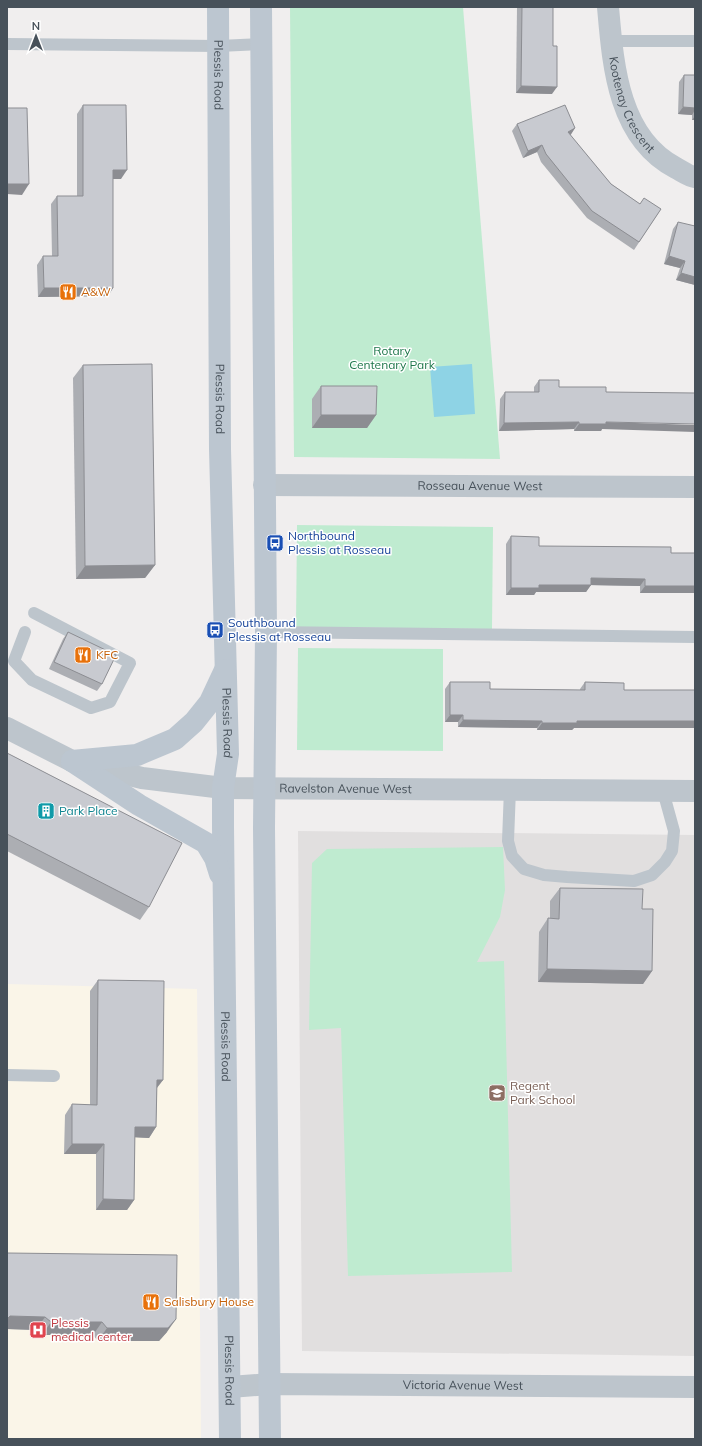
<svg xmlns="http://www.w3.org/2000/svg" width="702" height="1446" font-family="Mulish,sans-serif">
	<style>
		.commercial { fill: #faf5e8 }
		.education { fill: #e1dfdf }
		.green { fill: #bfebd0 }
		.water { fill: #8ed3e5 }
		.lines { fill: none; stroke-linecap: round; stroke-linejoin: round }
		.lane { stroke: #bdc5cc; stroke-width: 12 }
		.street { stroke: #bdc5cc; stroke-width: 22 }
		.secondary { stroke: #bcc6d0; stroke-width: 22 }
		.wall { fill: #acaeb3 }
		.shaded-wall { fill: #8c8d92 }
		.building { fill: #c8cad0; stroke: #8c8d92 }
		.labels { text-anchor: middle; stroke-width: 3; stroke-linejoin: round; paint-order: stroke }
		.street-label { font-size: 12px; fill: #47515a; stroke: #fff }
		.food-label { font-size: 12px; fill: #c56008; stroke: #fff; text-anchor: start }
		.park-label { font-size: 12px; fill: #1d764a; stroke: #fff }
		.transit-label { font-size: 12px; fill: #164399; stroke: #fff; text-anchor: start }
		.culture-label { font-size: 12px; fill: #0d838f; stroke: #fff; text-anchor: start }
		.education-label { font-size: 12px; fill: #785e54; stroke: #fff; text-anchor: start }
		.health-label { font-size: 12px; fill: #be3a42; stroke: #fff; text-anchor: start }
	</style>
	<rect width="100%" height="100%" fill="#f0eeee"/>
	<path class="commercial" d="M7,984L197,989L201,1439H7Z"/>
	<path class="education" d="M298,831L695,835V1356L302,1351Z"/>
	<g class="green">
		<path d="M290,7H463L500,459L294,457Z"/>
		<path d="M297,525L493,527L492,629L296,627Z"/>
		<path d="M298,648L443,649V751L297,750Z"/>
		<path d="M503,847L505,890L500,917L477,962L504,961L512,1272L348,1276L341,1028L309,1030L312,863L327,849Z"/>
	</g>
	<path class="water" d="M472,364L475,414L434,417L430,367Z"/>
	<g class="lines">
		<g class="lane">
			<path d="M611,41H695"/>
			<path d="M7,44L219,46L261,44"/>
			<path d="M25,632L14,661L32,680L91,708L110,702L130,663L34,613"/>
			<path d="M266,632L695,637"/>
			<path d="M510,789L508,841L512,856L524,869L544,875L567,877L634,881L652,875L665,862L672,851L674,831L663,791"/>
			<path d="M7,1075L54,1076"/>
		</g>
		<g class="street">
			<path id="s1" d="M608,7C613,65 618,138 676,168C682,171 688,176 695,177"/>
			<path id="s2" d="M264,485L695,487"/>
			<path id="s3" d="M7,728L72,761L142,778L223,788L695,791"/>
			<path id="s4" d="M230,1387L270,1384L695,1387"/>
		</g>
		<g class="secondary">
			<path id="s5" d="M218,7L220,449L228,754L223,788V827L230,1439"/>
			<path d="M261,7L266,632L264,828L270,1439"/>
			<path d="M72,761L139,805L206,843L215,858L220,874"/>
			<path d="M72,761L137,755L175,739L194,722L210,702L225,670"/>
		</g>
	</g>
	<g class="wall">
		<path d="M517,7H553L552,94L516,93Z"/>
		<path d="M684,75H695V120H692V115L678,114L679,82Z"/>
		<path d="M83,105L121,179H113V288L108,296L38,297L37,265L43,256H52L51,204L57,196H77V114Z"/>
		<path d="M517,124L575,128L570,135L611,184L640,204L661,209L634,250L587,218L541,162L537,152L523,158L512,131Z"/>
		<path d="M678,222L695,285L676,280L680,268L664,264L673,229Z"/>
		<path d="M83,365L155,565L145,578L76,579L73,378Z"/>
		<path d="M539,380L559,387L602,429L601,431H574V429L499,431L500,399L505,392H534V387Z"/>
		<path d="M321,386L376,415L367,428H312V399Z"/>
		<path d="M511,536L539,546L671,553H695V593H640V586L591,585L586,592H536L534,595H506V544Z"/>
		<path d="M68,632L102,684L97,691L49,669L63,639Z"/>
		<path d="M450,682L490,689L580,690V689L585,682L624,690L660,728H574L572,730H537V728L458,727V722H445V689Z"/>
		<path d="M7,753L149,907L140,920L7,851Z"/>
		<path d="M560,888L642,909L652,971L643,984L538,982L539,932L548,918H550V901Z"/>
		<path d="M98,980L163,1080L157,1088L156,1127L149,1138L135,1137L134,1200L127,1210H96V1154H64L65,1115L72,1104L90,1105V991Z"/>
		<path d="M7,1253L167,1332L159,1341H98L93,1335H42L36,1330L7,1329Z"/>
	</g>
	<g class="shaded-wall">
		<path d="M521,86L557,87L552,94L516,93Z"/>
		<path d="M683,107L695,108V110L692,115L678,114Z"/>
		<path d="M695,116V120H692Z"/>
		<path d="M575,128L570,136L568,132Z"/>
		<path d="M542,145L537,152L523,158L528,151Z"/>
		<path d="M113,170H127L121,179H107Z"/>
		<path d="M7,184H29L22,195L7,194Z"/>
		<path d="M669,256L685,261L680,268L664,264Z"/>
		<path d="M681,273L695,277V285L676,280Z"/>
		<path d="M44,288H113L108,296L38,297Z"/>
		<path d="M321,415H376L367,428H312Z"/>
		<path d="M579,422L574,429L499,431L504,423Z"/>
		<path d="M606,422L695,425V432L602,429L601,431H574L579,424Z"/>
		<path d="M155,565L145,578L76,579L85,566Z"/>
		<path d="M591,578L645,579L640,586L586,585Z"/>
		<path d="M539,585H591L586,592H536L534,595H506L511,588Z"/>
		<path d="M645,586H695V593H640Z"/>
		<path d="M450,715H463L458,722H445Z"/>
		<path d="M463,720L542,721L537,728L458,727Z"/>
		<path d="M577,721H695V728H574L572,730H537L542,723Z"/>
		<path d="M547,969L652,971L643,984L538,982Z"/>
		<path d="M157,1080H163L155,1090Z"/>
		<path d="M135,1127H156L149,1138L128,1137Z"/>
		<path d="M72,1144H104L96,1154H64Z"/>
		<path d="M103,1199L134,1200L127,1210H96Z"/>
		<path d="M10,1316L45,1317L36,1330L7,1329V1319Z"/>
		<path d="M176,1319L167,1332L159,1341H98L107,1328Z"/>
		<path d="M51,1322H102L93,1335H42Z"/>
	</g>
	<g class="building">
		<path d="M522,7H553V46H557V87L521,86Z"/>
		<path d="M684,75H695V108L683,107Z"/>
		<path d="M83,105H126L127,170H113V288H44L43,256H58L57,196H83Z"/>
		<path d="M565,105L575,128L568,132L611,184L640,204L644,198L661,209L639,242L592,211L546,154L542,145L528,151L517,124Z"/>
		<path d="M7,108H27L29,184H7Z"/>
		<path d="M678,222L695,226V277L681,273L685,261L669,256Z"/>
		<path d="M152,364L155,565L85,566L83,365Z"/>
		<path d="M539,380H559V387H606V392L695,393V424L606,422V424H579V422L504,423L505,392H539Z"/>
		<path d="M321,386H377L376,415H321Z"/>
		<path d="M511,536L539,537V546L671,547V553H695V586H645V579L591,578V585H539V588H511Z"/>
		<path d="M68,632L116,655L102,684L54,662Z"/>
		<path d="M450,682H490V689L585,690V682L624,683V690H695V721H577V723H542V721L463,720V715H450Z"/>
		<path d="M7,753L182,843L149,907L7,834Z"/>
		<path d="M560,888L643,889L642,909H653L652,971L547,969L548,918L559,919Z"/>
		<path d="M98,980L164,981L163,1080H157L156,1127H135L134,1200L103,1199L104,1144H72V1104L97,1105Z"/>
		<path d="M7,1253L177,1255L176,1319L168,1328H107L102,1322H51L45,1317L10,1316L7,1319Z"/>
	</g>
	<defs>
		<symbol id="restaurant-square" viewBox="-11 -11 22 22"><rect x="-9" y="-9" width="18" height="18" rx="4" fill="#e8710a" stroke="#fff"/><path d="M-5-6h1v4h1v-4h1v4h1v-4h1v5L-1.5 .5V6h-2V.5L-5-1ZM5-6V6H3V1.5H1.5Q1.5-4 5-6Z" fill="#fff"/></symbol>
		<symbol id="bus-square" viewBox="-11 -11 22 22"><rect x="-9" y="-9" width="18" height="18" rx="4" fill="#1a4fb4" stroke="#fff"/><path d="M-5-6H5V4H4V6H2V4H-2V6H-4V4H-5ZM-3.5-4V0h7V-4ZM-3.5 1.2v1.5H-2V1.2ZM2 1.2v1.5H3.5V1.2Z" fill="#fff"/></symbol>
		<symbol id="building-square" viewBox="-11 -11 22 22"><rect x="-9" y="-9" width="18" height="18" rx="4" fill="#0f9aa8" stroke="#fff"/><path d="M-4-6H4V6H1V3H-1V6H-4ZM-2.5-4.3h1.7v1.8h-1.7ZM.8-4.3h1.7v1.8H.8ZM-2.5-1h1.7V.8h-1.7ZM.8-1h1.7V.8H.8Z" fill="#fff"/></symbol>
		<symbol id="school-square" viewBox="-11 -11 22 22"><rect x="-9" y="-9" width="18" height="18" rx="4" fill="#8d6e63" stroke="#fff"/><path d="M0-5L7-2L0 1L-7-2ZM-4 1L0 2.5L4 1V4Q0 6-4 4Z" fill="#fff"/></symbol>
		<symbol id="hospital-square" viewBox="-11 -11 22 22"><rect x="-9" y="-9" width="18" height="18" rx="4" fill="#e0444e" stroke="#fff"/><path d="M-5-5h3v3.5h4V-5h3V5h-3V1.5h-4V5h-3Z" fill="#fff"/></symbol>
	</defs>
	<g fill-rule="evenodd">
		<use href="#restaurant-square" x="58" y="282" width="20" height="20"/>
		<use href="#bus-square" x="265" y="533" width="20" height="20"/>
		<use href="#bus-square" x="205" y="620" width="20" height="20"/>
		<use href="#restaurant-square" x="73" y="645" width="20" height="20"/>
		<use href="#building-square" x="36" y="801" width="20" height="20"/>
		<use href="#school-square" x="487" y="1083" width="20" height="20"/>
		<use href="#restaurant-square" x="141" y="1292" width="20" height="20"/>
		<use href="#hospital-square" x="28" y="1320" width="20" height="20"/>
	</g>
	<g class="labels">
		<g class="street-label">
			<text dy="4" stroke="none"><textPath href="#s5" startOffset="68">Plessis Road</textPath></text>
			<text dy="4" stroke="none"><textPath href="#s1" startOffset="102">Kootenay Crescent</textPath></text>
			<text dy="4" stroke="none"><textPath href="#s5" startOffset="392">Plessis Road</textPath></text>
			<text dy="4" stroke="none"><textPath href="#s2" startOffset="216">Rosseau Avenue West</textPath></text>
			<text dy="4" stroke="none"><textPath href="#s5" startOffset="716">Plessis Road</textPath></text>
			<text dy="4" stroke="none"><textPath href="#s3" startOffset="349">Ravelston Avenue West</textPath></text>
			<text dy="4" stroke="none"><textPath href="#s5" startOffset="1040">Plessis Road</textPath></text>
			<text dy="4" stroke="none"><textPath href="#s5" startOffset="1364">Plessis Road</textPath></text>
			<text dy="4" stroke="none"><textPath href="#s4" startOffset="233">Victoria Avenue West</textPath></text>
		</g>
		<g class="food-label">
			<text x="81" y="296">A&amp;W</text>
			<text x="96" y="659">KFC</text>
			<text x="164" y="1306">Salisbury House</text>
		</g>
		<g class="park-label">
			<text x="392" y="355">Rotary<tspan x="392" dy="14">Centenary Park</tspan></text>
		</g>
		<g class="transit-label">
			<text x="288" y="540">Northbound<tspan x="288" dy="14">Plessis at Rosseau</tspan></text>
			<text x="228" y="627">Southbound<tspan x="228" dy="14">Plessis at Rosseau</tspan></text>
		</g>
		<g class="culture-label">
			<text x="59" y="815">Park Place</text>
		</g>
		<g class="education-label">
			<text x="510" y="1090">Regent<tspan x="510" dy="14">Park School</tspan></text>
		</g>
		<g class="health-label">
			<text x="51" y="1327">Plessis<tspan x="51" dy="14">medical center</tspan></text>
		</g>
	</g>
	<rect width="702" height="1446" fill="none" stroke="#47515a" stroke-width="16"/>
	<g transform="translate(36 36)" stroke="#ffffff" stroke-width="3" paint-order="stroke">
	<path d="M0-3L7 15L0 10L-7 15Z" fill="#47515a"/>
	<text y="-6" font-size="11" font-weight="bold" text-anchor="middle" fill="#47515a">N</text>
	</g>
</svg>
